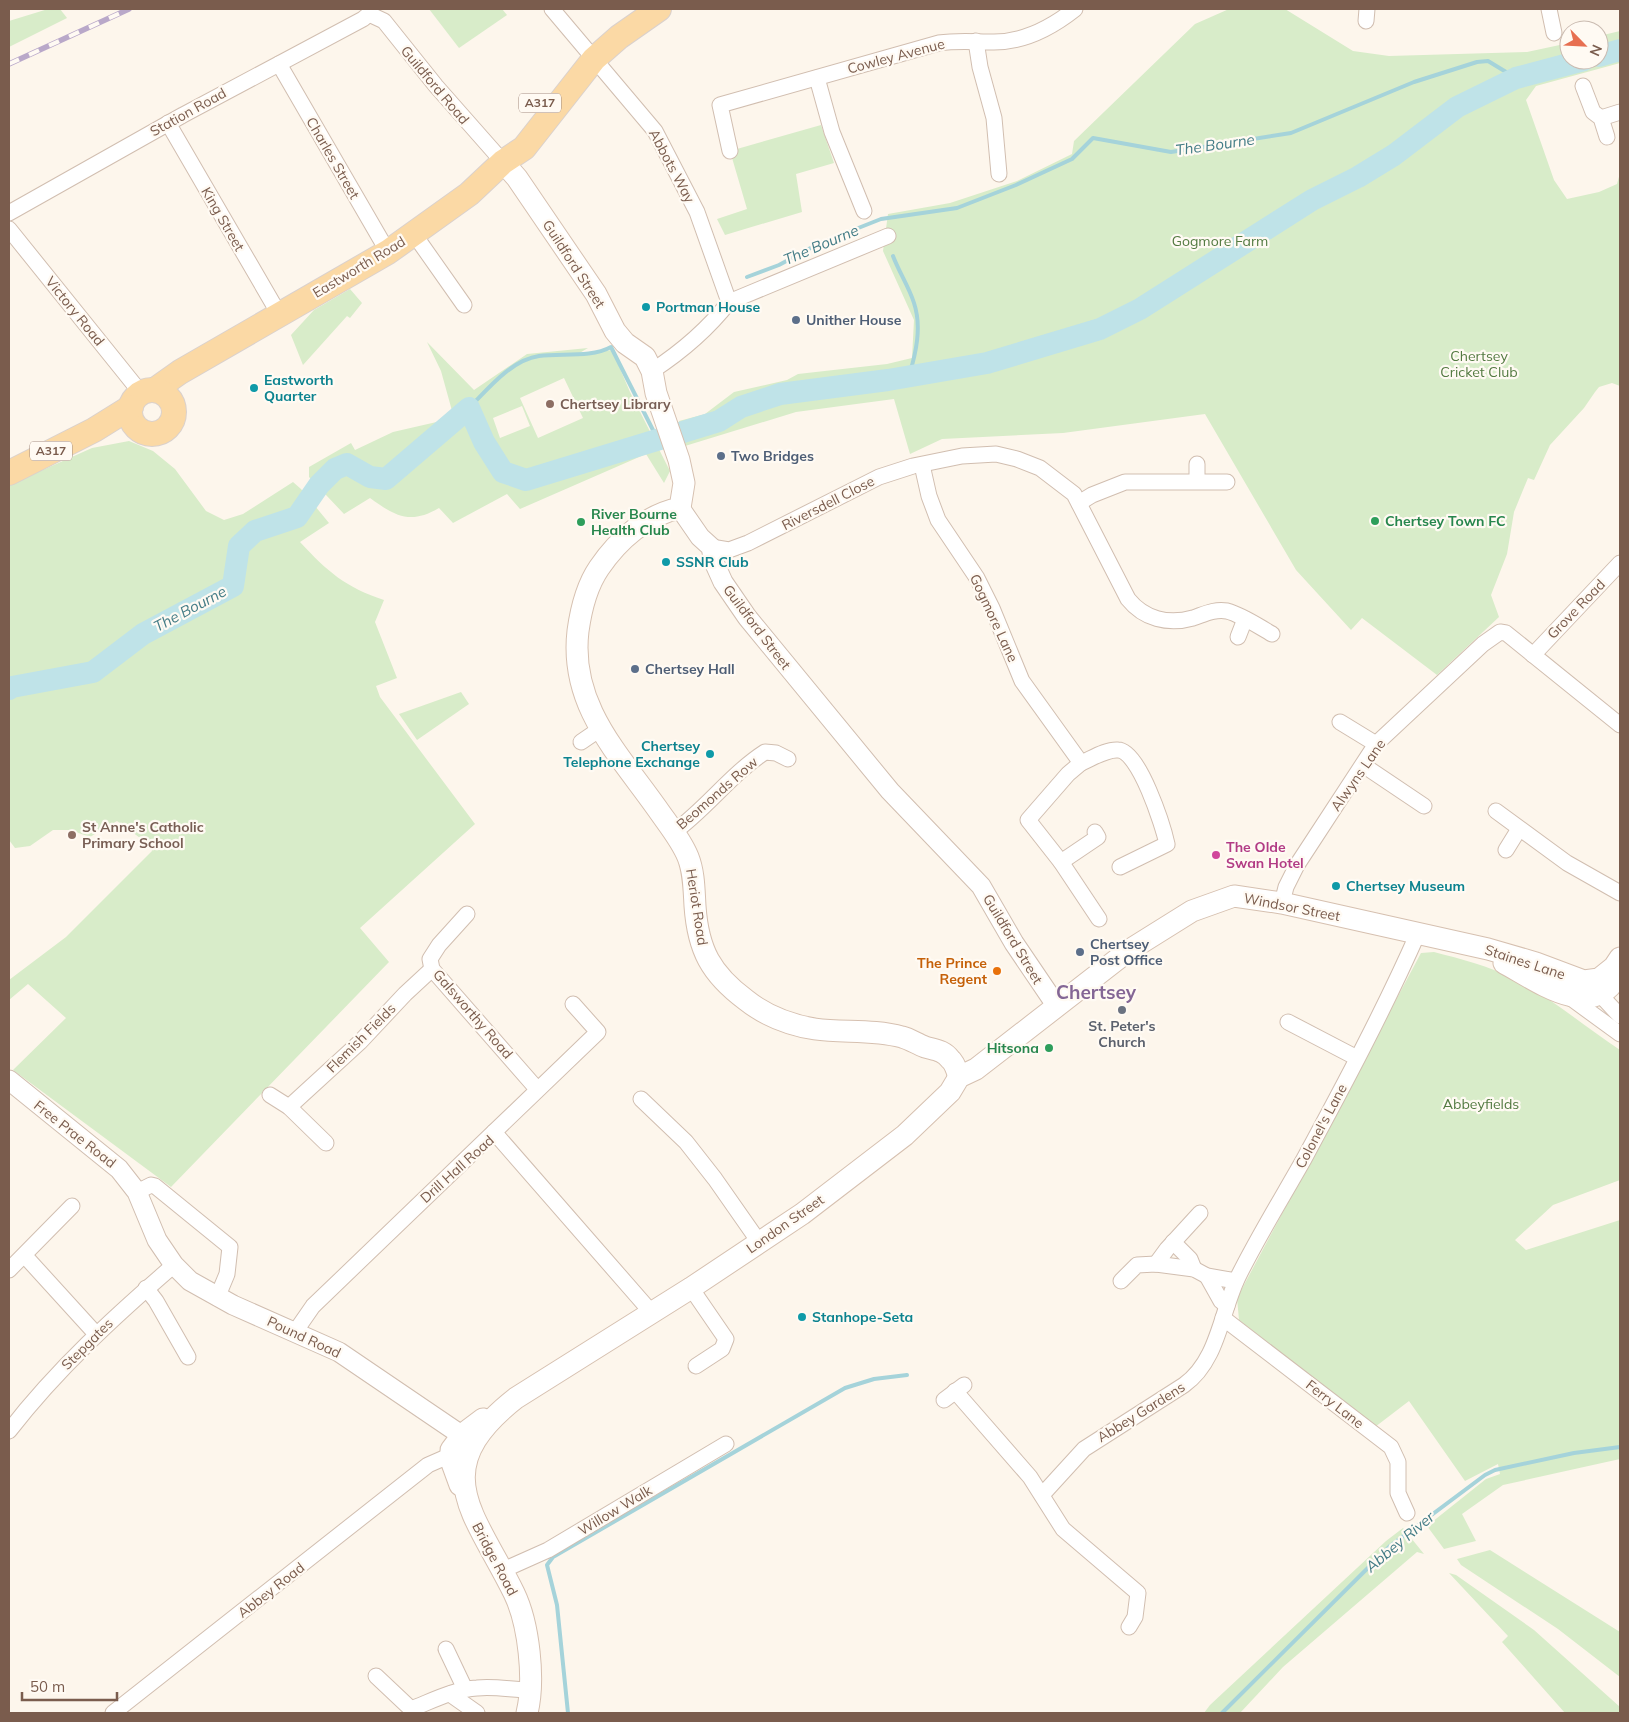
<svg xmlns="http://www.w3.org/2000/svg" width="1629" height="1722" font-family="Mulish,sans-serif">
	<style>
		.green { fill: #d8ecc9; fill-rule: evenodd }
		.lines { fill: none; stroke-linecap: round; stroke-linejoin: round }
		.stream { stroke: #a5d3da; stroke-width: 4 }
		.river { stroke: #bfe3e8; stroke-width: 22 }
		.minor-casing { stroke: #d1beb0; stroke-width: 17 }
		.tertiary-casing { stroke: #d1beb0; stroke-width: 21 }
		.secondary-casing { stroke: #d6c0b0; stroke-width: 23 }
		.primary-casing { stroke: #dad1cd; stroke-width: 26 }
		.minor { stroke: #fff; stroke-width: 15 }
		.tertiary { stroke: #fff; stroke-width: 19 }
		.secondary { stroke: #fff; stroke-width: 21 }
		.primary { stroke: #fbd9a5; stroke-width: 24 }
		.rail-casing { stroke: #b9a8c9; stroke-width: 5.5 }
		.rail { stroke: #fffaf3; stroke-width: 4; stroke-dasharray: 11; stroke-linecap: butt }
		.culture-dot { fill: #0f9aa8; stroke: #fffaf3; stroke-width: 2 }
		.service-dot { fill: #5c6f8a; stroke: #fffaf3; stroke-width: 2 }
		.education-dot { fill: #8d6e63; stroke: #fffaf3; stroke-width: 2 }
		.leisure-dot { fill: #2e9e5b; stroke: #fffaf3; stroke-width: 2 }
		.hotel-dot { fill: #d1479c; stroke: #fffaf3; stroke-width: 2 }
		.food-dot { fill: #e8710a; stroke: #fffaf3; stroke-width: 2 }
		.worship-dot { fill: #6b7280; stroke: #fffaf3; stroke-width: 2 }
		.labels { text-anchor: middle; stroke-width: 4.5; stroke-linejoin: round; paint-order: stroke }
		.shield { fill: #fffaf3; stroke: #a28b7f; stroke-width: 1 }
		.shield-label { font-size: 12px; font-weight: bold; fill: #7a5c4d }
		.street-label { font-size: 14px; fill: #7a5c4d; stroke: #fffaf3 }
		.park-label { font-size: 14px; fill: #537a41; stroke: #fffaf3 }
		.culture-label { font-size: 14px; font-weight: bold; fill: #0d838f; stroke: #fffaf3; text-anchor: start }
		.service-label { font-size: 14px; font-weight: bold; fill: #4e5e75; stroke: #fffaf3; text-anchor: start }
		.education-label { font-size: 14px; font-weight: bold; fill: #785e54; stroke: #fffaf3; text-anchor: start }
		.leisure-label { font-size: 14px; font-weight: bold; fill: #27864d; stroke: #fffaf3; text-anchor: start }
		.hotel-label { font-size: 14px; font-weight: bold; fill: #b23c85; stroke: #fffaf3; text-anchor: start }
		.food-label { font-size: 14px; font-weight: bold; fill: #c56008; stroke: #fffaf3; text-anchor: end }
		.worship-label { font-size: 14px; font-weight: bold; fill: #5b616d; stroke: #fffaf3 }
		.water-label { font-size: 15px; font-style: italic; fill: #437c86; stroke: #fffaf3 }
		.district-label { font-size: 19px; font-weight: bold; fill: #846695; stroke: #fffaf3 }
	</style>
	<rect width="100%" height="100%" fill="#fdf6ec"/>
	<g class="green">
		<path d="M48,9H60L67,18L9,47V21Z"/>
		<path d="M429,9H502L507,15L459,48Z"/>
		<path d="M1229,9H1285L1353,51L1389,56L1527,52L1569,43V60H1599V36L1620,31V63L1536,86L1526,100L1554,180L1567,199L1599,192L1617,184L1620,173V386L1612,383L1599,387L1595,392L1584,408L1550,445L1534,480L1528,478L1514,512L1507,554L1491,595L1499,617L1437,675L1362,618L1351,630L1296,570L1205,414L1063,433L942,439L910,454L894,399L796,412L685,446L679,421L705,414L734,392L787,380L798,374L887,364L912,358L914,320L883,251L888,214L950,203L1017,181L1072,154L1074,141L1195,24Z"/>
		<path d="M821,125L834,163L796,174L802,212L725,235L717,219L747,209L730,151Z"/>
		<path d="M350,289L362,303L350,318L347,316L303,365L291,335L314,310Z"/>
		<path d="M427,342L474,390L527,354L588,348L576,355L612,350L630,392L670,471L664,483L646,454L520,509L507,494L453,523L439,508C410,525 395,516 370,498L344,514L309,477V467L351,443L355,450L393,432L454,418L441,371ZM564,378L583,418L538,438L520,398ZM522,406L530,426L500,438L493,418Z"/>
		<path d="M129,441L153,451L175,469L206,511L224,520L243,514L293,482L301,489L329,523L300,542C328,572 345,587 384,600L375,622L397,678L376,686L380,697L475,824L360,928L389,962L171,1187L13,1070L66,1018L28,984L9,1000V980L66,937L152,851L151,846L117,821L90,837L70,830H53L30,846L15,848L9,840V485L92,448Z"/>
		<path d="M461,692L469,704L417,740L399,714Z"/>
		<path d="M1434,952C1461,959 1489,966 1514,979C1552,998 1585,1027 1620,1050V1180L1553,1205L1515,1240L1526,1250L1620,1220V1459L1503,1485L1462,1514L1476,1541L1444,1549L1427,1526L1486,1479L1500,1474L1498,1464L1465,1481L1409,1401L1375,1427L1239,1320L1237,1298L1421,953Z"/>
		<path d="M1403,1528L1424,1554L1417,1552L1283,1667L1240,1713H1204L1210,1705L1386,1541Z"/>
		<path d="M1490,1550L1620,1632V1677L1558,1629L1461,1565L1457,1559Z"/>
		<path d="M1449,1573L1456,1575L1534,1630L1620,1707V1713H1565L1502,1642L1508,1636Z"/>
	</g>
	<g class="lines">
		<g class="stream">
			<path d="M893,256C899,272 909,287 914,303C922,327 916,353 909,376"/>
			<path d="M747,277L779,265L818,244L881,219L957,208L1016,185L1072,159L1093,138L1171,152L1291,133L1414,82L1477,62L1488,61L1516,78"/>
			<path d="M469,408C488,389 511,360 539,356C562,353 591,358 611,347L658,440"/>
			<path d="M568,1713L557,1605L547,1565L553,1557L845,1388L874,1379L907,1375"/>
			<path d="M1222,1713L1390,1546L1485,1475L1495,1470L1574,1453L1620,1447"/>
		</g>
		<g class="river">
			<path d="M1599,56L1620,50"/>
			<path d="M9,689L12,687L93,672L143,634L233,586L239,546L255,531L297,517L319,485L335,469L347,464L370,477L386,479L469,408L484,442L503,472L526,480L719,421L741,407L780,394L888,380L987,363L1100,329L1140,309L1312,200L1358,177L1394,155L1457,107L1516,78L1584,60"/>
		</g>
		<defs>
			<g id="minor">
				<path d="M552,9L655,131L697,212L729,302"/>
				<path d="M1549,9L1554,33"/>
				<path d="M369,14L384,21L436,86L503,162"/>
				<path d="M1366,21L1367,9"/>
				<path d="M976,41L980,67L994,118L999,174"/>
				<path d="M279,64L388,252"/>
				<path d="M817,78L832,132L864,211"/>
				<path d="M1583,86L1593,112L1601,118L1607,137"/>
				<path d="M1601,118L1620,112"/>
				<path d="M168,123L279,314"/>
				<path d="M730,151L720,105L939,43C958,40 975,42 994,42C1025,42 1051,28 1075,9"/>
				<path d="M9,213L183,115L363,19L369,14"/>
				<path d="M9,229L141,393"/>
				<path d="M414,234L464,305"/>
				<path d="M652,371C681,352 708,329 729,302L888,236"/>
				<path d="M1197,464V480"/>
				<path d="M922,465L929,496L938,520L977,578L992,608L1022,681L1081,763C1091,759 1106,749 1118,750C1139,750 1163,826 1167,844L1120,867"/>
				<path d="M1079,503L1092,495L1125,482H1227"/>
				<path d="M711,547L729,550L748,543L879,477L913,466L962,456L996,454L1017,459L1040,468L1074,494L1128,599C1144,619 1168,625 1193,618C1205,614 1214,609 1227,611C1242,615 1258,626 1272,634"/>
				<path d="M1238,637L1245,619"/>
				<path d="M1533,655L1620,563"/>
				<path d="M1340,722L1376,744"/>
				<path d="M581,742L600,729"/>
				<path d="M1081,763L1068,774L1028,820L1061,862L1099,919"/>
				<path d="M1363,765L1424,806"/>
				<path d="M1496,811L1567,863L1620,893"/>
				<path d="M674,832C707,808 731,774 765,752L776,753L788,759"/>
				<path d="M1506,850L1519,829"/>
				<path d="M1061,862L1098,837L1095,832"/>
				<path d="M1282,903L1286,887L1297,865L1376,744L1483,644L1500,632L1506,633L1620,725"/>
				<path d="M467,914L439,945L430,959L432,969L537,1089"/>
				<path d="M1593,987L1620,1016"/>
				<path d="M1568,996L1620,1034"/>
				<path d="M1288,1022L1357,1058"/>
				<path d="M270,1095L289,1107L326,1143"/>
				<path d="M641,1099L686,1142L715,1179L759,1242"/>
				<path d="M289,1107L360,1042L405,994L432,969"/>
				<path d="M494,1132L598,1032L573,1004"/>
				<path d="M137,1192L151,1185L155,1186L230,1247L227,1274L217,1298"/>
				<path d="M1173,1242L1190,1259L1194,1269"/>
				<path d="M25,1256L96,1334"/>
				<path d="M1156,1264L1167,1249L1200,1213"/>
				<path d="M9,1270L72,1206"/>
				<path d="M1207,1276L1221,1301L1227,1306"/>
				<path d="M1121,1281L1137,1265L1156,1264L1194,1269L1207,1276L1236,1281"/>
				<path d="M146,1288L156,1301L188,1357"/>
				<path d="M691,1288L726,1339L722,1349L696,1366"/>
				<path d="M1223,1318L1391,1447L1398,1462V1493L1407,1513"/>
				<path d="M295,1332L313,1306L494,1132L652,1313"/>
				<path d="M955,1391L1030,1477L1063,1529L1138,1593L1135,1617L1129,1627"/>
				<path d="M944,1400L964,1385"/>
				<path d="M9,1431C57,1369 115,1316 174,1265"/>
				<path d="M1042,1495L1084,1449L1184,1385C1219,1360 1221,1310 1239,1275C1259,1235 1282,1198 1304,1159C1344,1085 1384,1010 1418,933"/>
				<path d="M501,1571L548,1550L726,1444"/>
				<path d="M446,1649L465,1689"/>
				<path d="M376,1676L411,1709C432,1701 455,1689 477,1688C495,1686 513,1690 531,1690"/>
				<path d="M450,1694L477,1713"/>
				<path d="M113,1713L428,1465L444,1458L461,1454"/>
			</g>
			<g id="tertiary">
				<path d="M680,508L700,537L711,547L714,562L723,582L747,617L890,791L981,886L1014,943L1056,1005"/>
				<path d="M9,1080L119,1169L137,1192L157,1240L174,1265L190,1281L233,1305L339,1352L473,1443"/>
			</g>
			<g id="secondary">
				<path d="M503,162L517,178L596,294L615,331L625,343L645,357L652,371L656,393L679,460L684,483L680,508C646,515 618,540 599,568C586,587 581,609 578,631C569,707 621,756 661,814C671,828 682,842 688,857C694,872 694,889 695,906C698,950 711,974 746,1000C766,1016 790,1025 815,1029C843,1033 873,1029 902,1037C910,1039 917,1044 925,1047C935,1050 943,1050 950,1059C955,1063 957,1071 959,1077"/>
				<path d="M1504,963C1536,980 1590,1022 1617,977"/>
				<path d="M460,1485L452,1463L451,1450L463,1434L483,1419"/>
				<path d="M527,1713C535,1680 529,1624 514,1593C475,1513 424,1470 516,1398L691,1288L802,1214L905,1135L950,1092L959,1077L976,1069L1128,951L1192,911L1234,896L1282,903L1488,949L1536,963L1584,981L1599,979L1614,967L1620,958"/>
			</g>
			<g id="primary">
				<path d="M156,389L180,372L388,252L469,194L503,162L524,148L594,59L619,37L659,9"/>
				<circle cx="152" cy="412" r="22"/>
				<path d="M9,473L94,430L131,407"/>
			</g>
		</defs>
		<use href="#minor" class="minor-casing"/>
		<use href="#tertiary" class="tertiary-casing"/>
		<use href="#secondary" class="secondary-casing"/>
		<use href="#primary" class="primary-casing"/>
		<use href="#minor" class="minor"/>
		<use href="#tertiary" class="tertiary"/>
		<use href="#secondary" class="secondary"/>
		<use href="#primary" class="primary"/>
		<defs>
			<path id="rail" d="M9,64L129,9"/>
		</defs>
		<use href="#rail" class="rail-casing"/>
		<use href="#rail" class="rail"/>
	</g>
	<g class="culture-dot">
		<circle cx="646" cy="307" r="5"/>
		<circle cx="254" cy="388" r="5"/>
		<circle cx="666" cy="562" r="5"/>
		<circle cx="710" cy="754" r="5"/>
		<circle cx="1336" cy="886" r="5"/>
		<circle cx="802" cy="1317" r="5"/>
	</g>
	<g class="service-dot">
		<circle cx="796" cy="320" r="5"/>
		<circle cx="721" cy="456" r="5"/>
		<circle cx="635" cy="669" r="5"/>
		<circle cx="1080" cy="952" r="5"/>
	</g>
	<g class="education-dot">
		<circle cx="550" cy="404" r="5"/>
		<circle cx="72" cy="835" r="5"/>
	</g>
	<g class="leisure-dot">
		<circle cx="1375" cy="521" r="5"/>
		<circle cx="581" cy="522" r="5"/>
		<circle cx="1049" cy="1048" r="5"/>
	</g>
	<circle class="hotel-dot" cx="1216" cy="855" r="5"/>
	<circle class="food-dot" cx="997" cy="971" r="5"/>
	<circle class="worship-dot" cx="1122" cy="1010" r="5"/>
	<g class="labels">
		<g class="shield">
			<rect x="519" y="93.5" width="42" height="19" rx="4"/>
			<rect x="30" y="441.5" width="42" height="19" rx="4"/>
		</g>
		<g class="shield-label">
			<text x="540" y="107">A317</text>
			<text x="51" y="455">A317</text>
		</g>
		<g class="street-label">
			<text transform="translate(896 56) rotate(-15)" y="5">Cowley Avenue</text>
			<text transform="translate(435 85) rotate(50)" y="5">Guildford Road</text>
			<text transform="translate(188 112) rotate(-29)" y="5">Station Road</text>
			<text transform="translate(333 158) rotate(60)" y="5">Charles Street</text>
			<text transform="translate(672 166) rotate(62)" y="5">Abbots Way</text>
			<text transform="translate(223 219) rotate(60)" y="5">King Street</text>
			<text transform="translate(574 264) rotate(57)" y="5">Guildford Street</text>
			<text transform="translate(359 267) rotate(-31)" y="5">Eastworth Road</text>
			<text transform="translate(75 311) rotate(51)" y="5">Victory Road</text>
			<text transform="translate(828 503) rotate(-27)" y="5">Riversdell Close</text>
			<text transform="translate(1576 609) rotate(-46)" y="5">Grove Road</text>
			<text transform="translate(994 618) rotate(65)" y="5">Gogmore Lane</text>
			<text transform="translate(757 627) rotate(53)" y="5">Guildford Street</text>
			<text transform="translate(1358 775) rotate(-55)" y="5">Alwyns Lane</text>
			<text transform="translate(717 793) rotate(-41)" y="5">Beomonds Row</text>
			<text transform="translate(697 907) rotate(81)" y="5">Heriot Road</text>
			<text transform="translate(1292 907) rotate(11)" y="5">Windsor Street</text>
			<text transform="translate(1013 939) rotate(59)" y="5">Guildford Street</text>
			<text transform="translate(1525 962) rotate(18)" y="5">Staines Lane</text>
			<text transform="translate(473 1014) rotate(49)" y="5">Galsworthy Road</text>
			<text transform="translate(361 1038) rotate(-45)" y="5">Flemish Fields</text>
			<text transform="translate(1321 1126) rotate(-62)" y="5">Colonel's Lane</text>
			<text transform="translate(75 1134) rotate(38)" y="5">Free Prae Road</text>
			<text transform="translate(457 1169) rotate(-42)" y="5">Drill Hall Road</text>
			<text transform="translate(785 1224) rotate(-35)" y="5">London Street</text>
			<text transform="translate(304 1337) rotate(25)" y="5">Pound Road</text>
			<text transform="translate(87 1344) rotate(-45)" y="5">Stepgates</text>
			<text transform="translate(1335 1404) rotate(38)" y="5">Ferry Lane</text>
			<text transform="translate(1141 1412) rotate(-32)" y="5">Abbey Gardens</text>
			<text transform="translate(615 1510) rotate(-31)" y="5">Willow Walk</text>
			<text transform="translate(495 1559) rotate(62)" y="5">Bridge Road</text>
			<text transform="translate(271 1590) rotate(-38)" y="5">Abbey Road</text>
		</g>
		<g class="park-label">
			<text x="1220" y="246">Gogmore Farm</text>
			<text x="1479" y="361">Chertsey<tspan x="1479" dy="16">Cricket Club</tspan></text>
			<text x="1481" y="1109">Abbeyfields</text>
		</g>
		<g class="culture-label">
			<text x="656" y="312">Portman House</text>
			<text x="264" y="385">Eastworth<tspan x="264" dy="16">Quarter</tspan></text>
			<text x="676" y="567">SSNR Club</text>
			<text x="700" y="751" text-anchor="end">Chertsey<tspan x="700" dy="16">Telephone Exchange</tspan></text>
			<text x="1346" y="891">Chertsey Museum</text>
			<text x="812" y="1322">Stanhope-Seta</text>
		</g>
		<g class="service-label">
			<text x="806" y="325">Unither House</text>
			<text x="731" y="461">Two Bridges</text>
			<text x="645" y="674">Chertsey Hall</text>
			<text x="1090" y="949">Chertsey<tspan x="1090" dy="16">Post Office</tspan></text>
		</g>
		<g class="education-label">
			<text x="560" y="409">Chertsey Library</text>
			<text x="82" y="832">St Anne's Catholic<tspan x="82" dy="16">Primary School</tspan></text>
		</g>
		<g class="leisure-label">
			<text x="591" y="519">River Bourne<tspan x="591" dy="16">Health Club</tspan></text>
			<text x="1385" y="526">Chertsey Town FC</text>
			<text x="1039" y="1053" text-anchor="end">Hitsona</text>
		</g>
		<g class="hotel-label">
			<text x="1226" y="852">The Olde<tspan x="1226" dy="16">Swan Hotel</tspan></text>
		</g>
		<g class="food-label">
			<text x="987" y="968">The Prince<tspan x="987" dy="16">Regent</tspan></text>
		</g>
		<g class="worship-label">
			<text x="1122" y="1031">St. Peter's<tspan x="1122" dy="16">Church</tspan></text>
		</g>
		<g class="water-label">
			<text transform="translate(1215 145) rotate(-8)" y="5">The Bourne</text>
			<text transform="translate(821 245) rotate(-23)" y="5">The Bourne</text>
			<text transform="translate(190 609) rotate(-28)" y="5">The Bourne</text>
			<text transform="translate(1400 1542) rotate(-40)" y="5">Abbey River</text>
		</g>
		<g class="district-label">
			<text x="1096" y="999">Chertsey</text>
		</g>
	</g>
	<rect width="1629" height="1722" fill="none" stroke="#7a5c4d" stroke-width="20"/>
	<g transform="translate(1584 45) rotate(114)"><circle r="24" fill="#fffaf3" stroke="#cabbb1"/>
	<path d="M0-4L9 19L0 12L-9 19Z" fill="#e76f51"/>
	<text y="-8" font-size="14" font-weight="bold" text-anchor="middle" fill="#7a5c4d">N</text>
	</g>
	<path d="M22 1692v8h95v-8" fill="none" stroke="#7a5c4d" stroke-width="2.5"/>
	<text x="30" y="1692" font-size="15" fill="#7a5c4d" stroke="#fffaf3" stroke-width="4" paint-order="stroke">50 m</text>
</svg>
